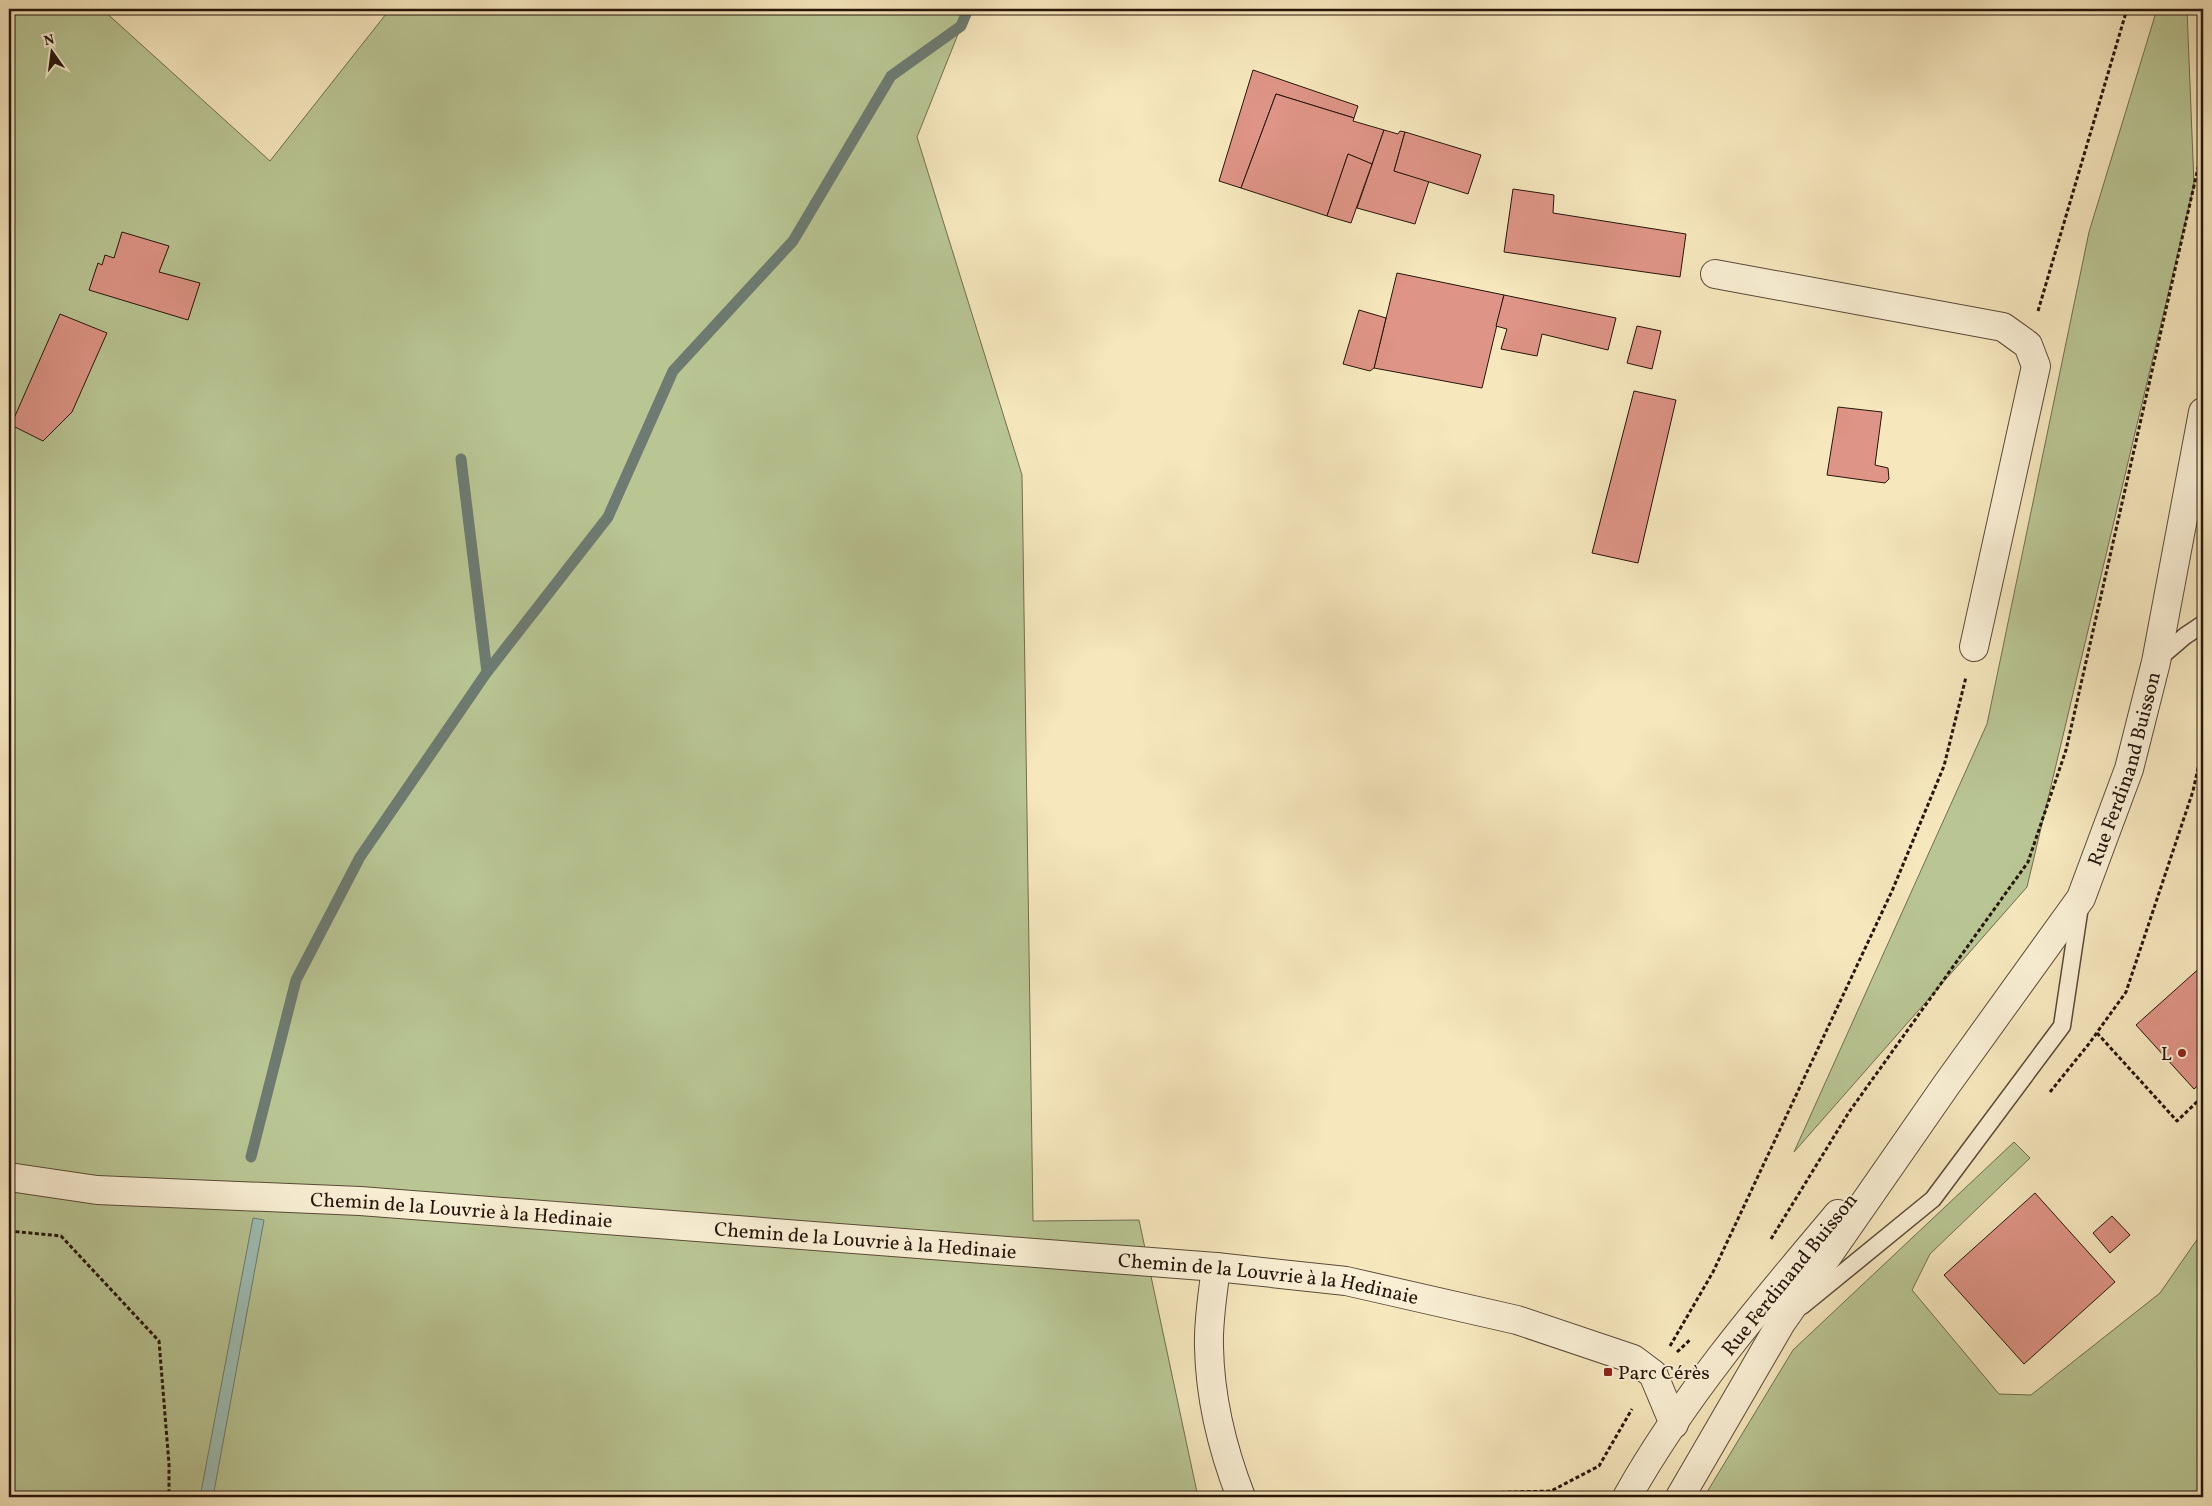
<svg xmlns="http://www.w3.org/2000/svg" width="2212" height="1506" font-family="Vollkorn,serif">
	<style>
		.green { fill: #b9c694; stroke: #706e50 }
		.water { fill: #9dbfb6; stroke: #6d7b72 }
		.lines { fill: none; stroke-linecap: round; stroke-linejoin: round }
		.stream { stroke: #6d7b72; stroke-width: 11 }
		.building { fill: #de9486; stroke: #26150b }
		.service-casing { stroke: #5a4a38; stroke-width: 19 }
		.minor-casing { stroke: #5a4a38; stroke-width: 30 }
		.path { stroke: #26150b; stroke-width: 3; stroke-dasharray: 4 2.5; stroke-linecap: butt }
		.service { stroke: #f9efd4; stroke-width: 16 }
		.minor { stroke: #f9efd4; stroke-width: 28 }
		.poi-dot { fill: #8f2418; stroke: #f9efd4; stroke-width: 2 }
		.labels { text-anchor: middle; stroke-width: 4; stroke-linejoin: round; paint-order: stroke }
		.street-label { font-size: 20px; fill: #26150b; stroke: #f9efd4 }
		.poi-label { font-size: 20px; fill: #26150b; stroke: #f9efd4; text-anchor: end }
	</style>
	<rect width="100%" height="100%" fill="#f6e7bd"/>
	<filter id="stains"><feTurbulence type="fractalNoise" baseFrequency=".004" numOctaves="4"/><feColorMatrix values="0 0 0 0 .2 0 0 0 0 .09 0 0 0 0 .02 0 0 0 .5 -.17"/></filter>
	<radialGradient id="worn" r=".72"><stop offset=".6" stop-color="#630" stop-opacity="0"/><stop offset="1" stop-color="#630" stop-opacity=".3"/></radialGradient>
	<g class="green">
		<path d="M9,9H102L270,161L390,9H968L917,137L1022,475L1033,1221L1139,1220L1198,1497H9Z"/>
		<path d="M2157,9H2187L2194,185L2027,887L1794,1152L1987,724L2089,232Z"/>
		<path d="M2014,1142L2030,1158L1930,1254L1912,1290L1999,1394L2031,1395L2160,1293L2203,1231V1497H1704L1793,1350Z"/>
	</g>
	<path class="water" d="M253,1218L264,1220L213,1497H200Z"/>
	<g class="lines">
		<g class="stream">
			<path d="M487,672L608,517L673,371L793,241L891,76L961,26L968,9"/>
			<path d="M251,1157L296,980L360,857L487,672L461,459"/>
		</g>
	</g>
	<g class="building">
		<path d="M1253,70L1358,106L1354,118L1276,94L1241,188L1219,181Z"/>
		<path d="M1276,94L1354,118L1353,121L1384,130L1372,164L1348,154L1327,216L1241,188Z"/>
		<path d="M1384,130L1398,134L1400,131L1405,132L1394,171L1429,181L1415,224L1357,208Z"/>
		<path d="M1405,132L1481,155L1468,194L1394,171Z"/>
		<path d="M1348,154L1372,164L1351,223L1327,216Z"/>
		<path d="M1513,189L1554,195L1553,213L1686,234L1680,277L1504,252Z"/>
		<path d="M122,232L169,246L159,272L200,283L188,320L89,290L98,263L102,265L105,255L114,258Z"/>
		<path d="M1397,273L1504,295L1482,388L1374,368Z"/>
		<path d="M1504,295L1616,318L1608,350L1542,334L1537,356L1501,349L1507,329L1496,326Z"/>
		<path d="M1359,310L1386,318L1374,368L1370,371L1343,364Z"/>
		<path d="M60,314L107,333L72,412L43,441L11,425Z"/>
		<path d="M1637,326L1661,331L1652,369L1627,363Z"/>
		<path d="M1634,391L1676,400L1638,563L1592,553Z"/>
		<path d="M1838,407L1882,412L1875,465L1888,468L1889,479L1885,483L1827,475Z"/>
		<path d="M2203,965V1081L2194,1089L2136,1025Z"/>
		<path d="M2035,1193L2115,1282L2024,1364L1944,1275Z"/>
		<path d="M2112,1216L2130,1235L2110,1253L2093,1233Z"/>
	</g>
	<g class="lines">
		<defs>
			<g id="service">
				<path d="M2157,660L2185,636L2203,624"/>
				<path d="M1802,1306L1933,1199L2062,1026L2080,906"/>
			</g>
			<g id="minor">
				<path d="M1715,274L2003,327L2028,345L2036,366L1974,647"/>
				<path id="s1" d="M9,1177L97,1190L360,1201L1216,1267L1346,1281L1517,1320L1633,1359L1653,1374L1674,1424"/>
				<path d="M1216,1267C1213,1293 1208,1321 1209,1347C1210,1400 1222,1448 1241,1497"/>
				<path d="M1627,1497C1685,1394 1762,1304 1838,1214"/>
				<path id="s2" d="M1680,1497L1781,1323L1947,1084L2081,898L2129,769L2156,662L2203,412"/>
			</g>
		</defs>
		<use href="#service" class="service-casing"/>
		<use href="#minor" class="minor-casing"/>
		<g class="path">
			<path d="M2038,311L2127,9"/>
			<path d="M2097,1033L2177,1121L2203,1096"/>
			<path d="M2050,1092L2088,1045L2126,992L2193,791L2203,746"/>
			<path d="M9,1231L61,1236L159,1341L169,1464V1497"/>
			<path d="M1771,1239L1849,1112L2028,862L2066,750L2203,146"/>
			<path d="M1670,1346L1713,1272L1892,891L1944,766L1966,677"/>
			<path d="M1677,1352L1691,1339"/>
			<path d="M1449,1497L1480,1493L1551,1491L1599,1466L1632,1409"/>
		</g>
		<use href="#service" class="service"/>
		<use href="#minor" class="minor"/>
	</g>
	<g class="poi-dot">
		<circle cx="2182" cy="1053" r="5"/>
		<rect x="1603" y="1367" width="10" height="10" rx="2.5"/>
	</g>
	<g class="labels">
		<g class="street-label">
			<text dy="7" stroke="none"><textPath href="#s2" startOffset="858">Rue Ferdinand Buisson</textPath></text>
			<text dy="7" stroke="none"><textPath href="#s1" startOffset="454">Chemin de la Louvrie à la Hedinaie</textPath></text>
			<text dy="7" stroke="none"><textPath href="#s1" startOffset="859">Chemin de la Louvrie à la Hedinaie</textPath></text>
			<text transform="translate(1789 1274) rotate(-51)" y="7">Rue Ferdinand Buisson</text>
			<text dy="7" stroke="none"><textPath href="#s1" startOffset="1264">Chemin de la Louvrie à la Hedinaie</textPath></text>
		</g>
		<g class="poi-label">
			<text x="2172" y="1060">L</text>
			<text x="1618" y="1379" text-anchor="start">Parc Cérès</text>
		</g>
	</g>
	<rect width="2212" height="1506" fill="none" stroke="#f6e7bd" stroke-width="30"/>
	<rect x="10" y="10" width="2192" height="1486" fill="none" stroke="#26150b" stroke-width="2.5"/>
	<rect x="15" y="15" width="2182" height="1476" fill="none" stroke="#26150b"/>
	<g transform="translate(52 52) rotate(346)" stroke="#f9efd4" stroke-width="4" paint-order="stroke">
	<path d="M0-4L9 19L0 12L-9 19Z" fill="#26150b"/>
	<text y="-8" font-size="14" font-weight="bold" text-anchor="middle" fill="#26150b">N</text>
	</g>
	<rect width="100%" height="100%" filter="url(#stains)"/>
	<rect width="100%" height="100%" fill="url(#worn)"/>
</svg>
